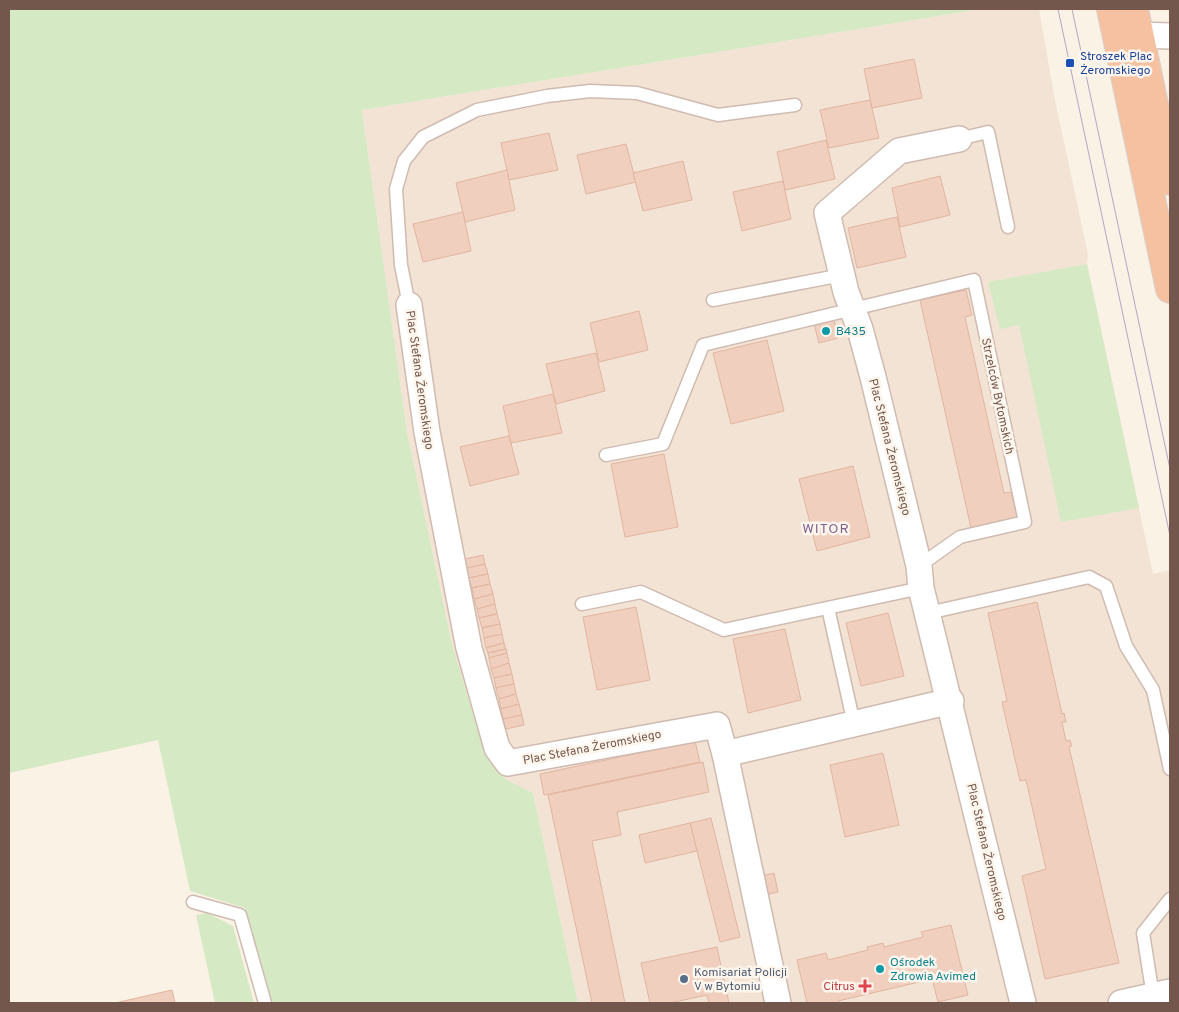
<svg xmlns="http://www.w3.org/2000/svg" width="1179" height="1012" font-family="Overpass,sans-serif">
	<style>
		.residential { fill: #f3e3d5 }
		.green { fill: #d6e9c5 }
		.building { fill: #f0cfbf; stroke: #e2b5a0 }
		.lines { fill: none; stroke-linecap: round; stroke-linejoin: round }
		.service-casing { stroke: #cfbbb0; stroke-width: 15 }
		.minor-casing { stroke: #cfbbb0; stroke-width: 28 }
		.trunk-casing { stroke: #d8d0cd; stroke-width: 30 }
		.service { stroke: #fff; stroke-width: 12 }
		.minor { stroke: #fff; stroke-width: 25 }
		.trunk { stroke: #f5c1a0; stroke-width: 28 }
		.tram { stroke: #b4a5c5; stroke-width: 1 }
		.transit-dot { fill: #1a4fb4; stroke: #fef6ec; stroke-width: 2 }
		.culture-dot { fill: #0f9aa8; stroke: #fef6ec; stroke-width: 2 }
		.service-dot { fill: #5c6f8a; stroke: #fef6ec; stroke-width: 2 }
		.health-dot { fill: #e0444e; stroke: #fef6ec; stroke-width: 2 }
		.labels { text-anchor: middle; stroke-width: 5; stroke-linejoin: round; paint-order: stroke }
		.transit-label { font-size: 12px; fill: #164399; stroke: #fef6ec; text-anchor: start }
		.culture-label { font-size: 12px; fill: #0d838f; stroke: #fef6ec; text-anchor: start }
		.street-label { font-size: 12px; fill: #74574c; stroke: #fef6ec }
		.service-label { font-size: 12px; fill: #4e5e75; stroke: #fef6ec; text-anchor: start }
		.health-label { font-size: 12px; fill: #be3a42; stroke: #fef6ec; text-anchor: end }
		.neighbourhood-label { font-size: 14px; letter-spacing: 1px; fill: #7e6390; stroke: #fef6ec }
	</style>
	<rect width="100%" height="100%" fill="#fbf2e6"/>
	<path class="residential" d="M981,9H1039L1055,100L1088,254L1087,264L1153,574L1170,570V1003H578L533,793L505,779L481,741L452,644L407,432L362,110Z"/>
	<g class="green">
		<path d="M9,9H981L362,110L407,432L452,644L481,741L505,779L533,793L578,1003H271L245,908L190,891L158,740L9,773Z"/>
		<path d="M1087,264L1139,508L1061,522L1019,325L1000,329L988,282Z"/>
		<path d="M207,913L233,926L254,1003H215L196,915Z"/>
	</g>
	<g class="building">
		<path d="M914,59L922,98L872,108L864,69Z"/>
		<path d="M870,100L879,138L829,148L820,110Z"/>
		<path d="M549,133L558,170L509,180L501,143Z"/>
		<path d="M826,140L835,179L785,190L777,152Z"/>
		<path d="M626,144L636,182L586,194L577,155Z"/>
		<path d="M683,161L692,200L643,211L633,173Z"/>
		<path d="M507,170L515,210L465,222L456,183Z"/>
		<path d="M940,176L950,215L900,227L892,188Z"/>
		<path d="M783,181L791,219L742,231L733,192Z"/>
		<path d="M463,212L471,251L423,262L413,224Z"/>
		<path d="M897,217L906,257L857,268L848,228Z"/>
		<path d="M966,290L972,315L965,317L1004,493L1011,492L1017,517L971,528L920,300Z"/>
		<path d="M639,311L648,350L599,362L590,323Z"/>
		<path d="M834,319L838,338L819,343L814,324Z"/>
		<path d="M767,340L784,411L731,424L713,353Z"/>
		<path d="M596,353L605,391L556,404L546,364Z"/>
		<path d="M553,394L562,433L511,443L503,406Z"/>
		<path d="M509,436L519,474L470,486L460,447Z"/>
		<path d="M664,454L678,527L625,537L611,464Z"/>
		<path d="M853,466L870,537L817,551L799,479Z"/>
		<path d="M483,555L485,564L467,568L465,559Z"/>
		<path d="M485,564L488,574L469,578L467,568Z"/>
		<path d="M488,574L490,584L472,588L469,578Z"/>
		<path d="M490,584L493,594L474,599L472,588Z"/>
		<path d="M493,594L495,604L477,609L474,599Z"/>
		<path d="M1037,602L1062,714L1064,713L1066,722H1062L1066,741L1070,740L1072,746L1069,747L1119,963L1045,979L1022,876L1046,869L1026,780L1020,781L1002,702L1007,701L988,613Z"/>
		<path d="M495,604L497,614L479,618L477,609Z"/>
		<path d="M636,607L650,680L597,690L583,617Z"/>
		<path d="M888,613L904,676L861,686L846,623Z"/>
		<path d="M497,614L500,624L482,628L479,618Z"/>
		<path d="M500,624L502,634L484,638L482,628Z"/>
		<path d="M785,629L801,700L748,713L733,639Z"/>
		<path d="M502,634L504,643L486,648L484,638Z"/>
		<path d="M504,643L506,649L488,653L486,648Z"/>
		<path d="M506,649L507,653L489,658L488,653Z"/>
		<path d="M507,653L509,663L491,669L489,658Z"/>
		<path d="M509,663L512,674L494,678L491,669Z"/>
		<path d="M512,674L514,684L496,688L494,678Z"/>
		<path d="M514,684L516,694L499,699L496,688Z"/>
		<path d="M516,694L519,704L501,709L499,699Z"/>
		<path d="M519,704L522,715L503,719L501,709Z"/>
		<path d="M522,715L524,725L506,729L503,719Z"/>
		<path d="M695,741L700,762L544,795L540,774Z"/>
		<path d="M883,753L899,825L845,837L830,765Z"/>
		<path d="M703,762L709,792L617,812L621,835L592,841L625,1003H592L548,795Z"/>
		<path d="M711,818L740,937L720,942L690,823Z"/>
		<path d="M690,823L697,851L645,863L639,835Z"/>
		<path d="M774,873L778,892L760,896L757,877Z"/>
		<path d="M951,925L968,995L938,1002L932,979L838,1001V1003H807L797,960L826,953L828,960L868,950L867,947L883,943L884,947L923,937L921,932Z"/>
		<path d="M717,947L729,1003H709L707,995L670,1003H650L641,963Z"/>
		<path d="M172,990L175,1003H115Z"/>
	</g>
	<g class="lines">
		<defs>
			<g id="service">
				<path d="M959,139L988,132L1008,227"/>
				<path d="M713,300L842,275"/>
				<path d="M409,305L401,265L396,189L404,161L423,137L477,110L547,96L590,91L637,93L718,115L795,105"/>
				<path d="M606,455L663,444L703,345L974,280L1025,522L960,537L919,566"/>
				<path d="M582,604L641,592L724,630L921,588"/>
				<path d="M828,608L854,724"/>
				<path d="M928,613L1089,577L1106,586L1126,646L1153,690L1170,769"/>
				<path d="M193,902L240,915L265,1003"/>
				<path d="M1153,996L1143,933L1170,899"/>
			</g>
			<g id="minor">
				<path d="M1139,35L1170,36"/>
				<path d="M959,139L899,151L827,213L846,292L860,329L873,377L919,566L921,588L1023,1003"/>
				<path d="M409,305L427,432L469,648L497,748L508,763L717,725L725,754"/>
				<path d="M778,1003L725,754L951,701"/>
				<path d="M1121,1003L1170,992"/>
			</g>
			<g id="trunk">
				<path d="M1111,9L1170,289"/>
				<path d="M1134,9L1170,181"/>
			</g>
		</defs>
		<use href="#service" class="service-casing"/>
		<use href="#minor" class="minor-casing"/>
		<use href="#trunk" class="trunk-casing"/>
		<use href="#service" class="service"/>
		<use href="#minor" class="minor"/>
		<use href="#trunk" class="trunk"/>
		<g class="tram">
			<path d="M1058,9L1170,536"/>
			<path d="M1072,9L1170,469"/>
		</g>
	</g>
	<rect class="transit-dot" x="1065" y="58" width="10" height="10" rx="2.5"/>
	<g class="culture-dot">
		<circle cx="826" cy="331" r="5"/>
		<circle cx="880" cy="969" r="5"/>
	</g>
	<circle class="service-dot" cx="684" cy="979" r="5"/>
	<path class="health-dot" d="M862.5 978.5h5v5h5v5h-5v5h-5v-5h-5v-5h5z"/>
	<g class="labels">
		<g class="transit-label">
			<text x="1080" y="60">Stroszek Plac<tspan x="1080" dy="14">Żeromskiego</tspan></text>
		</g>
		<g class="culture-label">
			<text x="836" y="335">B435</text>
			<text x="890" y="966">Ośrodek<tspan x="890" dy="14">Zdrowia Avimed</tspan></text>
		</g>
		<g class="street-label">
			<text transform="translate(420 380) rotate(82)" y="4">Plac Stefana Żeromskiego</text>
			<text transform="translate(998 396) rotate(78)" y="4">Strzelców Bytomskich</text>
			<text transform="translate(890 447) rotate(76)" y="4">Plac Stefana Żeromskiego</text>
			<text transform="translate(592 747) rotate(-11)" y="4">Plac Stefana Żeromskiego</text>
			<text transform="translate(987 852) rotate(77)" y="4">Plac Stefana Żeromskiego</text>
		</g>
		<g class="service-label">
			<text x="694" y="976">Komisariat Policji<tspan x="694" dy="14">V w Bytomiu</tspan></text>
		</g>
		<g class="health-label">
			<text x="855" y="990">Citrus</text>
		</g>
		<g class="neighbourhood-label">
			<text x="826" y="533">WITOR</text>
		</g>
	</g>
	<rect width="1179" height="1012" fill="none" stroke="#74574c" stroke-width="20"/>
</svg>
